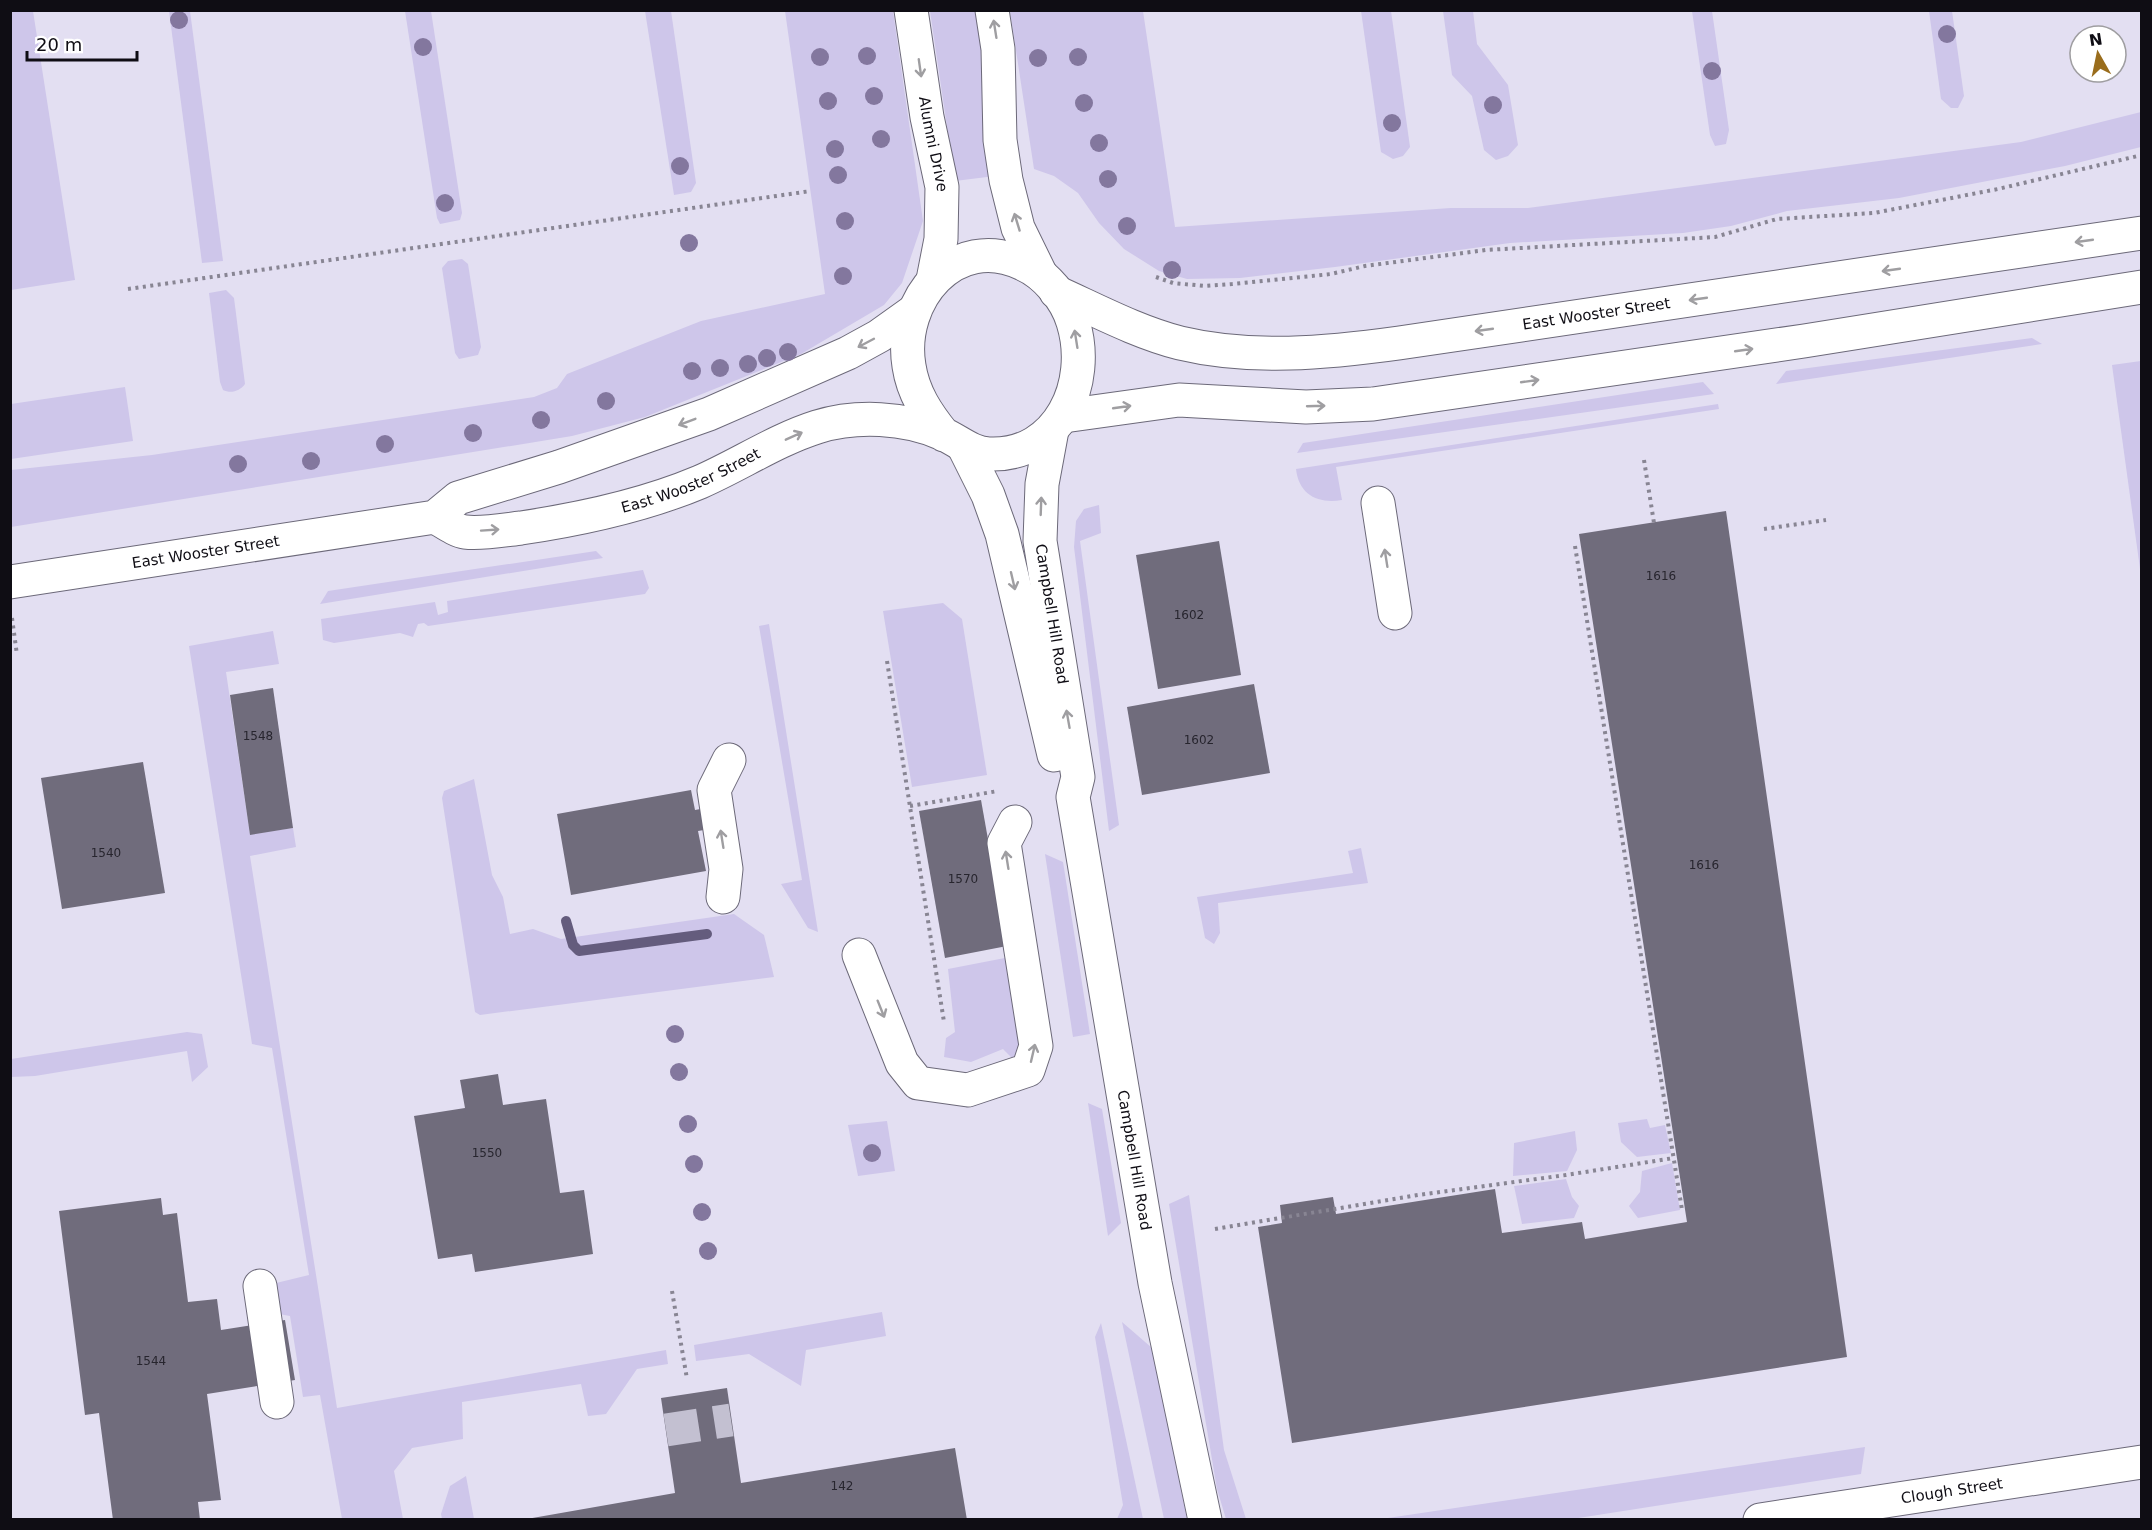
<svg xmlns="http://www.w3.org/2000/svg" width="2152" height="1530" font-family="'DejaVu Sans',sans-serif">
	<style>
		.green { fill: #cec6ea }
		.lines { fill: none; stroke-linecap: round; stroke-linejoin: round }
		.stream { stroke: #645c7d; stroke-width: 10 }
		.building { fill: #706c7c }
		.minor-tunnel { stroke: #c3c0d1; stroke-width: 33; stroke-dasharray: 33 16; stroke-linecap: butt }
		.minor-casing { stroke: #6c6979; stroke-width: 35 }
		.major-casing { stroke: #6c6979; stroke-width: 35 }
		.path { stroke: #888593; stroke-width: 4; stroke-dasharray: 3 4.5; stroke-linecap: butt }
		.minor { stroke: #fff; stroke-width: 33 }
		.major { stroke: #fff; stroke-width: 33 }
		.tree { fill: #83779e }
		.oneway { stroke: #9f9ea1 }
		.labels { text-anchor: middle; stroke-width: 4.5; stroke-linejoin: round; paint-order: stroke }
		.number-label { font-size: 12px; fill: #27252e }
		.street-label { font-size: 15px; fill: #0f0d14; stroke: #fff }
	</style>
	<rect width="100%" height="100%" fill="#e3dff2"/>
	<g class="green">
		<path d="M11,10L33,11L75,280L11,290Z"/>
		<path d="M169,11H190L223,261L202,263Z"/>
		<path d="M405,11H431L462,213L460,220L440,224L437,218Z"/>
		<path d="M645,11H671L696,183L691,192L674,195Z"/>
		<path d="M785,11H893L923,221L902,283L884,305L801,354L645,417L572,436L11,527V470L152,455L534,397L557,388L567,374L701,321L825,294Z"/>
		<path d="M930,11H977L995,176L955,181Z"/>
		<path d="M1010,11H1143L1175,227L1451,208H1528L2021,142L2141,112V147L2065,166L1899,198L1787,211L1731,226L1683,233L1510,243L1335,267L1240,278L1187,279L1159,271L1124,249L1099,223L1078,193L1054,176L1034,169Z"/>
		<path d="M1361,11H1391L1410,147L1403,156L1393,159L1381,152Z"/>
		<path d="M1443,11H1473L1477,44L1508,85L1518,145L1508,156L1496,160L1484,150L1472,96L1452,75Z"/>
		<path d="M1692,11H1712L1729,130L1726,144L1715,146L1710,135Z"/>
		<path d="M1929,11H1952L1964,96L1958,108H1951L1941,99Z"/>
		<path d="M462,259L468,264L481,347L478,355L459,359L455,353L442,268L448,261Z"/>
		<path d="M226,290L234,298L245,384C240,391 231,394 223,390L220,382L209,293Z"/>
		<path d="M2032,338L2042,344L1776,384L1786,371Z"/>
		<path d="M2141,361H2142L2141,576L2112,365Z"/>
		<path d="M1703,382L1714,394L1297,453L1303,443Z"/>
		<path d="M125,387L133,441L11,459V404Z"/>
		<path d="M1718,404L1719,409L1336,467L1342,500C1318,504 1299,495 1296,469Z"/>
		<path d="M1099,505L1101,533L1080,541L1119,825L1109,831L1074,547L1076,521L1084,509Z"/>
		<path d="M596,551L603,558L320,604L328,591Z"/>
		<path d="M643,570L649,588L645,594L428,626L424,623L418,624L413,637L400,633L334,643L323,640L321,619L435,602L438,615L448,612L447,601Z"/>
		<path d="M943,603L962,619L987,775L912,787L883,611Z"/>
		<path d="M769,624L818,932L808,928L781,884L802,880L759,626Z"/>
		<path d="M273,631L279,664L226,672L250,834L293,828L296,847L250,856L337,1408L666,1350L668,1364L637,1369L606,1414L588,1416L581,1384L462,1402L463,1439L412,1448L394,1471L403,1519H342L320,1395L303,1397L290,1316L279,1314L272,1284L309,1275L272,1048L252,1044L189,646Z"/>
		<path d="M474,779L492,875L503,897L510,934L533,929L561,939L734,914L764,935L774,977L480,1015L475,1012L442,798L444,791Z"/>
		<path d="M1361,848L1368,883L1218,903L1220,933L1214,944L1205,938L1197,897L1353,873L1348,851Z"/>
		<path d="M1045,854L1063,862L1090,1034L1073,1037Z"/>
		<path d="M1010,957L1026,1038L1014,1060L1003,1049L971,1062L944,1057L946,1038L955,1032L948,969Z"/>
		<path d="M187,1032L202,1034L208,1067L192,1082L187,1051L35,1076L11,1077V1059Z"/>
		<path d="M1088,1103L1102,1109L1121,1223L1108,1236Z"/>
		<path d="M1647,1119L1650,1128L1665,1125L1671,1153L1637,1157L1621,1142L1618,1123Z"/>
		<path d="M887,1121L895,1171L858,1176L848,1125Z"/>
		<path d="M1575,1131L1577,1150L1567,1171L1513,1176L1514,1143Z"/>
		<path d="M1672,1163L1680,1210L1638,1218L1629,1206L1640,1192L1642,1171Z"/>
		<path d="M1566,1179L1572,1197L1579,1206L1574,1218L1522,1224L1514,1186Z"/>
		<path d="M1189,1195L1224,1450L1246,1519H1226L1217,1489L1169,1204Z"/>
		<path d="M882,1312L886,1336L806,1350L801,1386L749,1354L696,1361L694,1345Z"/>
		<path d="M1122,1322L1152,1348L1187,1519H1164Z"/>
		<path d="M1101,1323L1143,1519H1117L1123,1505L1095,1337Z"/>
		<path d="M1865,1447L1861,1474L1572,1519H1381Z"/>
		<path d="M466,1476L474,1519H442L441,1514L450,1486Z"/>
	</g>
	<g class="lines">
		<path class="stream" d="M566,921L573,945L579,951L707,934"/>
	</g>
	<g class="building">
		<path d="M1726,511L1847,1357L1292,1443L1258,1227L1282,1223L1280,1205L1333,1197L1336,1214L1495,1189L1502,1233L1582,1222L1585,1239L1687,1222L1579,534Z"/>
		<path d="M1219,541L1241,675L1158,689L1136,555Z"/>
		<path d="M1254,684L1270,773L1142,795L1127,707Z"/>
		<path d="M273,688L293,828L250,835L230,695Z"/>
		<path d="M143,762L165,893L62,909L41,778Z"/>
		<path d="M691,790L695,810L706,808L710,829L698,831L706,871L571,895L557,814Z"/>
		<path d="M981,800L1007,946L945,958L919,811Z"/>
		<path d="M498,1074L503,1105L546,1099L560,1193L584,1190L593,1254L475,1272L472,1254L438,1259L414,1116L465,1108L460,1080Z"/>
		<path d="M161,1198L163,1215L177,1213L188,1302L217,1299L221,1330L285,1320L295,1380L207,1394L221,1500L198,1502L200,1520H113L99,1413L85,1415L59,1211Z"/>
		<path d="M727,1388L741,1483L955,1448L967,1520H521L675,1493L661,1398Z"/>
	</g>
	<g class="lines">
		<path class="minor-tunnel" d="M666,1430L731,1420"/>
		<defs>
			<g id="minor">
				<path id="s1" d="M911,10L927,117L942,187L941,239L933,280"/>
				<path d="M992,10L998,49L1000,140L1006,180L1018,228L1041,275"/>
				<path d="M1378,503L1395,613"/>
				<path d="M723,897L726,869L714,790L729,760"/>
				<path d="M859,955L902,1063L918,1083L968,1090L1028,1070L1036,1046L1004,843L1015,822"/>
				<path d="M260,1286L277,1402"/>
				<path id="s2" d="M1760,1520L2142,1462"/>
			</g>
			<g id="major">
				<path id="s3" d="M1056,292C1096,310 1137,332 1180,343C1251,360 1327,353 1399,343L2142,233"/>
				<path d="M1064,416L1179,400L1306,407L1373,404L1804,341L2142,287"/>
				<path id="s4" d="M1052,430L1042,484L1040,541L1078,777L1073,797L1155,1283L1205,1520"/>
				<path d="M964,447L988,495L1002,534L1054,755"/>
				<path id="s5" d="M435,517C444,522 456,531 465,532C482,534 504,530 521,528C582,519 643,506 700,482C739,465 776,440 817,427C856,415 905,417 943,434C959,441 971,453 989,454C1059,457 1092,383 1073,322C1066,299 1046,274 1023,264C955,231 898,300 909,366C913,393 927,414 944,435"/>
				<path id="s6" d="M10,582L435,517L458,498L559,467L709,414L848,353L879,336L914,311"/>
			</g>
		</defs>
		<use href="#minor" class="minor-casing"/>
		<use href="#major" class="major-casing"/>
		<g class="path">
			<path d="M1156,277L1173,283L1205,286L1232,284L1331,274L1365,266L1486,250L1715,237L1777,219L1874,213L1998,189L2142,155"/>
			<path d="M128,289L811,191"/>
			<path d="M1644,460L1654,523"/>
			<path d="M1764,529L1826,520"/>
			<path d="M1575,546L1682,1210"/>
			<path d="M12,618L17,655"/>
			<path d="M887,661L944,1022"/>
			<path d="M910,806L998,791"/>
			<path d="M1215,1229L1418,1195L1566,1175L1674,1158"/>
			<path d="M672,1291L687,1379"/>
		</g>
		<use href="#minor" class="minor"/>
		<use href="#major" class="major"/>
	</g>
	<g class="tree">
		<circle cx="179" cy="20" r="9"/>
		<circle cx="1947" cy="34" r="9"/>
		<circle cx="423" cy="47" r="9"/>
		<circle cx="867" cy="56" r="9"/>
		<circle cx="820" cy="57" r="9"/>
		<circle cx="1078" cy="57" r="9"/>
		<circle cx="1038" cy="58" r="9"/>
		<circle cx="1712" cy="71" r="9"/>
		<circle cx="874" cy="96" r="9"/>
		<circle cx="828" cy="101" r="9"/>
		<circle cx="1084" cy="103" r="9"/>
		<circle cx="1493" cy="105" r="9"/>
		<circle cx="1392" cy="123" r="9"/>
		<circle cx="881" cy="139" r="9"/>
		<circle cx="1099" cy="143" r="9"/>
		<circle cx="835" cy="149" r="9"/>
		<circle cx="680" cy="166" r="9"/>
		<circle cx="838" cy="175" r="9"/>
		<circle cx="1108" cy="179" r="9"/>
		<circle cx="445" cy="203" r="9"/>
		<circle cx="845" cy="221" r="9"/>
		<circle cx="1127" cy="226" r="9"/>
		<circle cx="689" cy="243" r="9"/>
		<circle cx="1172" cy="270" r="9"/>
		<circle cx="843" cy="276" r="9"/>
		<circle cx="788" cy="352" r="9"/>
		<circle cx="767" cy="358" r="9"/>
		<circle cx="748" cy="364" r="9"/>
		<circle cx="720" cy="368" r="9"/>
		<circle cx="692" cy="371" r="9"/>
		<circle cx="606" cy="401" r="9"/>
		<circle cx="541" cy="420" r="9"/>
		<circle cx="473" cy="433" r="9"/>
		<circle cx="385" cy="444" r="9"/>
		<circle cx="311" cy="461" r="9"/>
		<circle cx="238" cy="464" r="9"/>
		<circle cx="675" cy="1034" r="9"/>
		<circle cx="679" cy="1072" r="9"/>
		<circle cx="688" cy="1124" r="9"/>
		<circle cx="872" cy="1153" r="9"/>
		<circle cx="694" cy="1164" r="9"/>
		<circle cx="702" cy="1212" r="9"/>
		<circle cx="708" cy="1251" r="9"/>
	</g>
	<defs><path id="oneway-shaft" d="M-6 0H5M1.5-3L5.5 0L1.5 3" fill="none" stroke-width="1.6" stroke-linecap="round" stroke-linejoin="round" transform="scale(1.5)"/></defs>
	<g class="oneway">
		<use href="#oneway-shaft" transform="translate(995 29) rotate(-99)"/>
		<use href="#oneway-shaft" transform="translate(920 68) rotate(82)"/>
		<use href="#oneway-shaft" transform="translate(1017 222) rotate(-107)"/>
		<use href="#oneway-shaft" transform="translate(2084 241) rotate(172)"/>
		<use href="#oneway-shaft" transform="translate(1891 270) rotate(172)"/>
		<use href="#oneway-shaft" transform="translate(1698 299) rotate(172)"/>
		<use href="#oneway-shaft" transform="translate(1484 330) rotate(172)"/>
		<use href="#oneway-shaft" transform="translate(1076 339) rotate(-99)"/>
		<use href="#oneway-shaft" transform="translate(866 343) rotate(152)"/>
		<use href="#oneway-shaft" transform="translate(1744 350) rotate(-8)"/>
		<use href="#oneway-shaft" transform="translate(1530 381) rotate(-8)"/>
		<use href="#oneway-shaft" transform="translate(1316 406) rotate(-2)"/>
		<use href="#oneway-shaft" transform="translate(1122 407) rotate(-8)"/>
		<use href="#oneway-shaft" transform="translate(687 422) rotate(159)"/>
		<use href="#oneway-shaft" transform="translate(794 436) rotate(-24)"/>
		<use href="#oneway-shaft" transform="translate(1041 506) rotate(-88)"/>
		<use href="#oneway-shaft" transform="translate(490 530) rotate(-4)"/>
		<use href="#oneway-shaft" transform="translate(1386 558) rotate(-99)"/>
		<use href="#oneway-shaft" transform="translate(1013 581) rotate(77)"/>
		<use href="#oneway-shaft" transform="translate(1068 719) rotate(-100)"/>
		<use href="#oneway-shaft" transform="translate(722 839) rotate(-99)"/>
		<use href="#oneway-shaft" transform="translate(1007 860) rotate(-99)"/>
		<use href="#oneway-shaft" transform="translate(881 1009) rotate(68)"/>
		<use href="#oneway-shaft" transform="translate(1033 1053) rotate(-77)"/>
	</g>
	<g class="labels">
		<g class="number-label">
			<text x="1661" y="580">1616</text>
			<text x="1189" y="619">1602</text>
			<text x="258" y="740">1548</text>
			<text x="1199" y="744">1602</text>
			<text x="106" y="857">1540</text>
			<text x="1704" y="869">1616</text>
			<text x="963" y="883">1570</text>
			<text x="487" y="1157">1550</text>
			<text x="151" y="1365">1544</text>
			<text x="842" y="1490">142</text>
		</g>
		<g class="street-label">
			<text dy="5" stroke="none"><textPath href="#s1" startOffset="136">Alumni Drive</textPath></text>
			<text dy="5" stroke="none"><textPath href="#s3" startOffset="554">East Wooster Street</textPath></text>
			<text dy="5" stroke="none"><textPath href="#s5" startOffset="267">East Wooster Street</textPath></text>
			<text dy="5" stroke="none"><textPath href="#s6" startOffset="198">East Wooster Street</textPath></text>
			<text dy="5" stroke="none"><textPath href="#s4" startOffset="186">Campbell Hill Road</textPath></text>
			<text dy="5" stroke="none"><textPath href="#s4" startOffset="740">Campbell Hill Road</textPath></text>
			<text dy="5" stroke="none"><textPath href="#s2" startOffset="194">Clough Street</textPath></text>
		</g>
	</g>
	<rect width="2152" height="1530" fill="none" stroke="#0f0d14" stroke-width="24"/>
	<g transform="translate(2098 54) rotate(351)"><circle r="28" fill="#ffffff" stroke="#9f9ea1" stroke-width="1.5"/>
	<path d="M0-4.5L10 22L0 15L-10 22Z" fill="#9a6d1c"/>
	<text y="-9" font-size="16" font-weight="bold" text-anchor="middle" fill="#0f0d14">N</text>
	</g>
	<path d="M27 51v9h110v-9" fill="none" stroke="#0f0d14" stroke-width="3"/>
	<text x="36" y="51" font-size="18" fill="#0f0d14" stroke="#ffffff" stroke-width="4.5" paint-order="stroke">20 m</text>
</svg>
